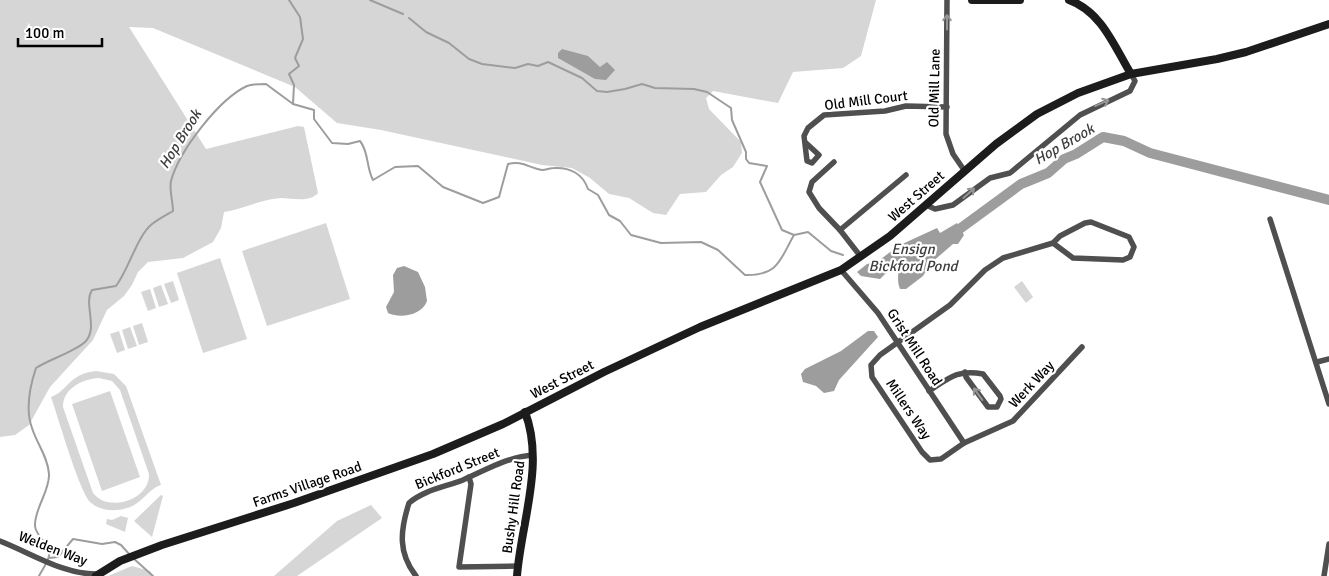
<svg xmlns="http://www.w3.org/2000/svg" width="1329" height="576" font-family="Signika,sans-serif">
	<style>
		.green { fill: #d6d6d6; fill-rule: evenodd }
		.water { fill: #9d9d9d }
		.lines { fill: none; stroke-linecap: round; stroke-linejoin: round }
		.stream { stroke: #9d9d9d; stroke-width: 2 }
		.river { stroke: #9d9d9d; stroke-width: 10 }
		.street { stroke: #4f4f4f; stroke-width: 5.5 }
		.secondary { stroke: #1c1c1c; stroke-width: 8 }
		.oneway { stroke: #959595 }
		.labels { text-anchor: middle; stroke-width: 4.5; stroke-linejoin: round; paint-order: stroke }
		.street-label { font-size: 14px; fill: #000; stroke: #fff }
		.water-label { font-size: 15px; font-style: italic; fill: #3e3e3e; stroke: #fff }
	</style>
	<rect width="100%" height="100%" fill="#fff"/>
	<g class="green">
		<path d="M0,0H876L861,56L843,68L793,72L778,103L713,91L706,98L709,109L741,142L742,153L733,167L721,175L706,192L680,194L666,215L653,213L629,198L609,194L590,178L572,168L542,165L381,130L337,123L295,87L153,28L129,27L206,149L298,126L304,127L318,193C309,203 293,198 281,198C262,199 243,209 224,212L221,228L213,242L183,258L148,262L138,272L132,285L124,296L107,310L93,340L50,387L29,425L15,435L0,437Z"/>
		<path d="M326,223L350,299L267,326L242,251Z"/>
		<path d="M220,258L247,339L203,353L177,273Z"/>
		<path d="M173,281L179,300L171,303L164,284Z"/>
		<path d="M1022,281L1033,297L1026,303L1014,287Z"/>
		<path d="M161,285L168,304L159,307L153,288Z"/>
		<path d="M150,289L156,308L148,311L141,292Z"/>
		<path d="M142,323L148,342L139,345L133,326Z"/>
		<path d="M130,327L137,346L128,349L122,330Z"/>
		<path d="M119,331L125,350L117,353L110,334Z"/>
		<path d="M96,371L114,374L126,386L161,485C148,489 142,504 127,508C115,512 100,511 90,502C79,490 58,417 51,397C68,391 68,374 96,371ZM99,378L112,381L120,390L149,474C150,500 108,513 93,493L63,407C63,388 83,379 99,378Z"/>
		<path d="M110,391L140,477L102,491L72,404Z"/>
		<path d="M161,495L163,496L152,537L134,521Z"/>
		<path d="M371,505L382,518L297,576H274L337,521Z"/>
		<path d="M121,516L128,518L125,532L106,524L107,519L112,520Z"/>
		<path d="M132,566L150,571L153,576H108Z"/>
	</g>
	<g class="water">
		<path d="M562,49L588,56L600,67L607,62L615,70L606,80L595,79L558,58V53Z"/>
		<path d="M957,223L964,235L958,244H953L931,263L923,276L906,289H900C896,279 900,273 897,265L892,267L880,279L861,276L857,272L867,264L877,262L898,246L937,228L940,233Z"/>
		<path d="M404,266L418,272L425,287L427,301C422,315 401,319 388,313L386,307L394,292L393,275L397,268Z"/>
		<path d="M868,331H874L878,337L839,380L834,391L824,393L816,386L803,382L801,374L805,369L841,351Z"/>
	</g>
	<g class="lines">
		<g class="stream">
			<path d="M289,0L300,17L303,39L295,58L299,66L289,74L294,85L293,104"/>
			<path d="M370,0L403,14"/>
			<path d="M409,18L426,32L449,43L469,59L482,64L515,68L528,64L538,66L548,62L582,78L597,91L607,92L625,89L642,84L655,88L694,89L707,92L731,108L732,120L746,152V159L749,163L767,166L760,182L782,230L794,235"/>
			<path d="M49,558L58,557L73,539L102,544L115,542L121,545L130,555"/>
			<path d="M133,558L153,576"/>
			<path d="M39,576C42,570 48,562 49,556C51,545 36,537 35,526C34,509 50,491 49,474C48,457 37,444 32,428C25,409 30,386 36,368C50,359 74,352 85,342C99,328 83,304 92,290L116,286C129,269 137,236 152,224C158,219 166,215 173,211C173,202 169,189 171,181C179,151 219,99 247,86C252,84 260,84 266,84L293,104L314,110V119L332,143L348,144L360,141C369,152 366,167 373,180L395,167L418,166L443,187L483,203L499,197L508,164C522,160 529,168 542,170C546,170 550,168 554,168C570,167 583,174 588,189L598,195L609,215L620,221L631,235L661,243L701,242L718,250L745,275C779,276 780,259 794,235L808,232L831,251L843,255"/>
		</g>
		<path class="river" d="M950,236L1021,184L1048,173L1064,159L1076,154L1103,137L1124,141L1150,153L1329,200"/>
		<g class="street">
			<path d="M947,0L946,134L953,154L964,170"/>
			<path d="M806,143L819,155L812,163L807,161L804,136L808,128L824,115L885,111L906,106L947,107"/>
			<path d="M834,162L812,182L809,192L819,208L840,230L861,257"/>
			<path d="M926,205L935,209L953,205L990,178L1010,173L1080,115L1130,91L1135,81L1131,74"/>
			<path d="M1270,219L1329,404"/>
			<path d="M840,230L906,175"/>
			<path d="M1053,243L1073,258L1123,260L1130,257L1134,247L1129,237L1091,222L1085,223L1060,236L1053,243L1003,258L985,270L950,305L880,355L871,365L872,377L922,452L930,460L941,459L964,443L1013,421L1082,347"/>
			<path d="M841,270L878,313L964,443"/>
			<path d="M1317,362L1329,359"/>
			<path d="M929,391C949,378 958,369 983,374L1000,396L1001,399L997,407H988L966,377L965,372"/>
			<path d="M469,477L471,484L459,567L518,566"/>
			<path d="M0,541C31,553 64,575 98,574"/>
			<path d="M416,576C398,553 400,531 409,503C424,490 445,487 463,480C486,470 507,457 533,455"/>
			<path d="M1324,576L1329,544"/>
		</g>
		<g class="secondary">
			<path d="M972,0H1020"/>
			<path d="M1069,0C1102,12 1114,46 1131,74"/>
			<path d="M96,576L120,561L162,545L294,503L433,454L503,424L604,372L700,327L841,270L890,236L996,144L1037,114L1078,93L1131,74L1217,59L1246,52L1329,24"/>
			<path d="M517,576C521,523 545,464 525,412"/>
		</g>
	</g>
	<defs><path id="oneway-shaft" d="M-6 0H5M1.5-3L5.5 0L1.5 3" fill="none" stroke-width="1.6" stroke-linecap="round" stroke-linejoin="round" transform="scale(1.25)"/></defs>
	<g class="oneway">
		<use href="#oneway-shaft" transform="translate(947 22) rotate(-90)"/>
		<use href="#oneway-shaft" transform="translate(1102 103) rotate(-24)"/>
		<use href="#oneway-shaft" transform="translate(969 193) rotate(-42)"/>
		<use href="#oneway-shaft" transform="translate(978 394) rotate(-126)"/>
	</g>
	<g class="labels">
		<g class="street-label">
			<text transform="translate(934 88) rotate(-89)" y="5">Old Mill Lane</text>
			<text transform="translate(866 100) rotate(-7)" y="5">Old Mill Court</text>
			<text transform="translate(916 196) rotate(-41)" y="5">West Street</text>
			<text transform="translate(915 347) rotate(57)" y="5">Grist Mill Road</text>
			<text transform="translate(562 379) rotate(-27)" y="5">West Street</text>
			<text transform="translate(1031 384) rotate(-47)" y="5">Werk Way</text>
			<text transform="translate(909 409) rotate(56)" y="5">Millers Way</text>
			<text transform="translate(457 468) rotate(-22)" y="5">Bickford Street</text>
			<text transform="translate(307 484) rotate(-19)" y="5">Farms Village Road</text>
			<text transform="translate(513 507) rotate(-82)" y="5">Bushy Hill Road</text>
			<text transform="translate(53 548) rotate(21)" y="5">Welden Way</text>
		</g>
		<g class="water-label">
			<text transform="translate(180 139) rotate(-58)" y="5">Hop Brook</text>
			<text transform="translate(1064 144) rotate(-30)" y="5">Hop Brook</text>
			<text x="913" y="254">Ensign<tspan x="913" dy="17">Bickford Pond</tspan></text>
		</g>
	</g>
	<path d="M18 38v8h84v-8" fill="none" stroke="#000000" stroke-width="2.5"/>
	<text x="25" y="38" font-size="15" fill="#000000" stroke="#ffffff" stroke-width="4" paint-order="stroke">100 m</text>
</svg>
